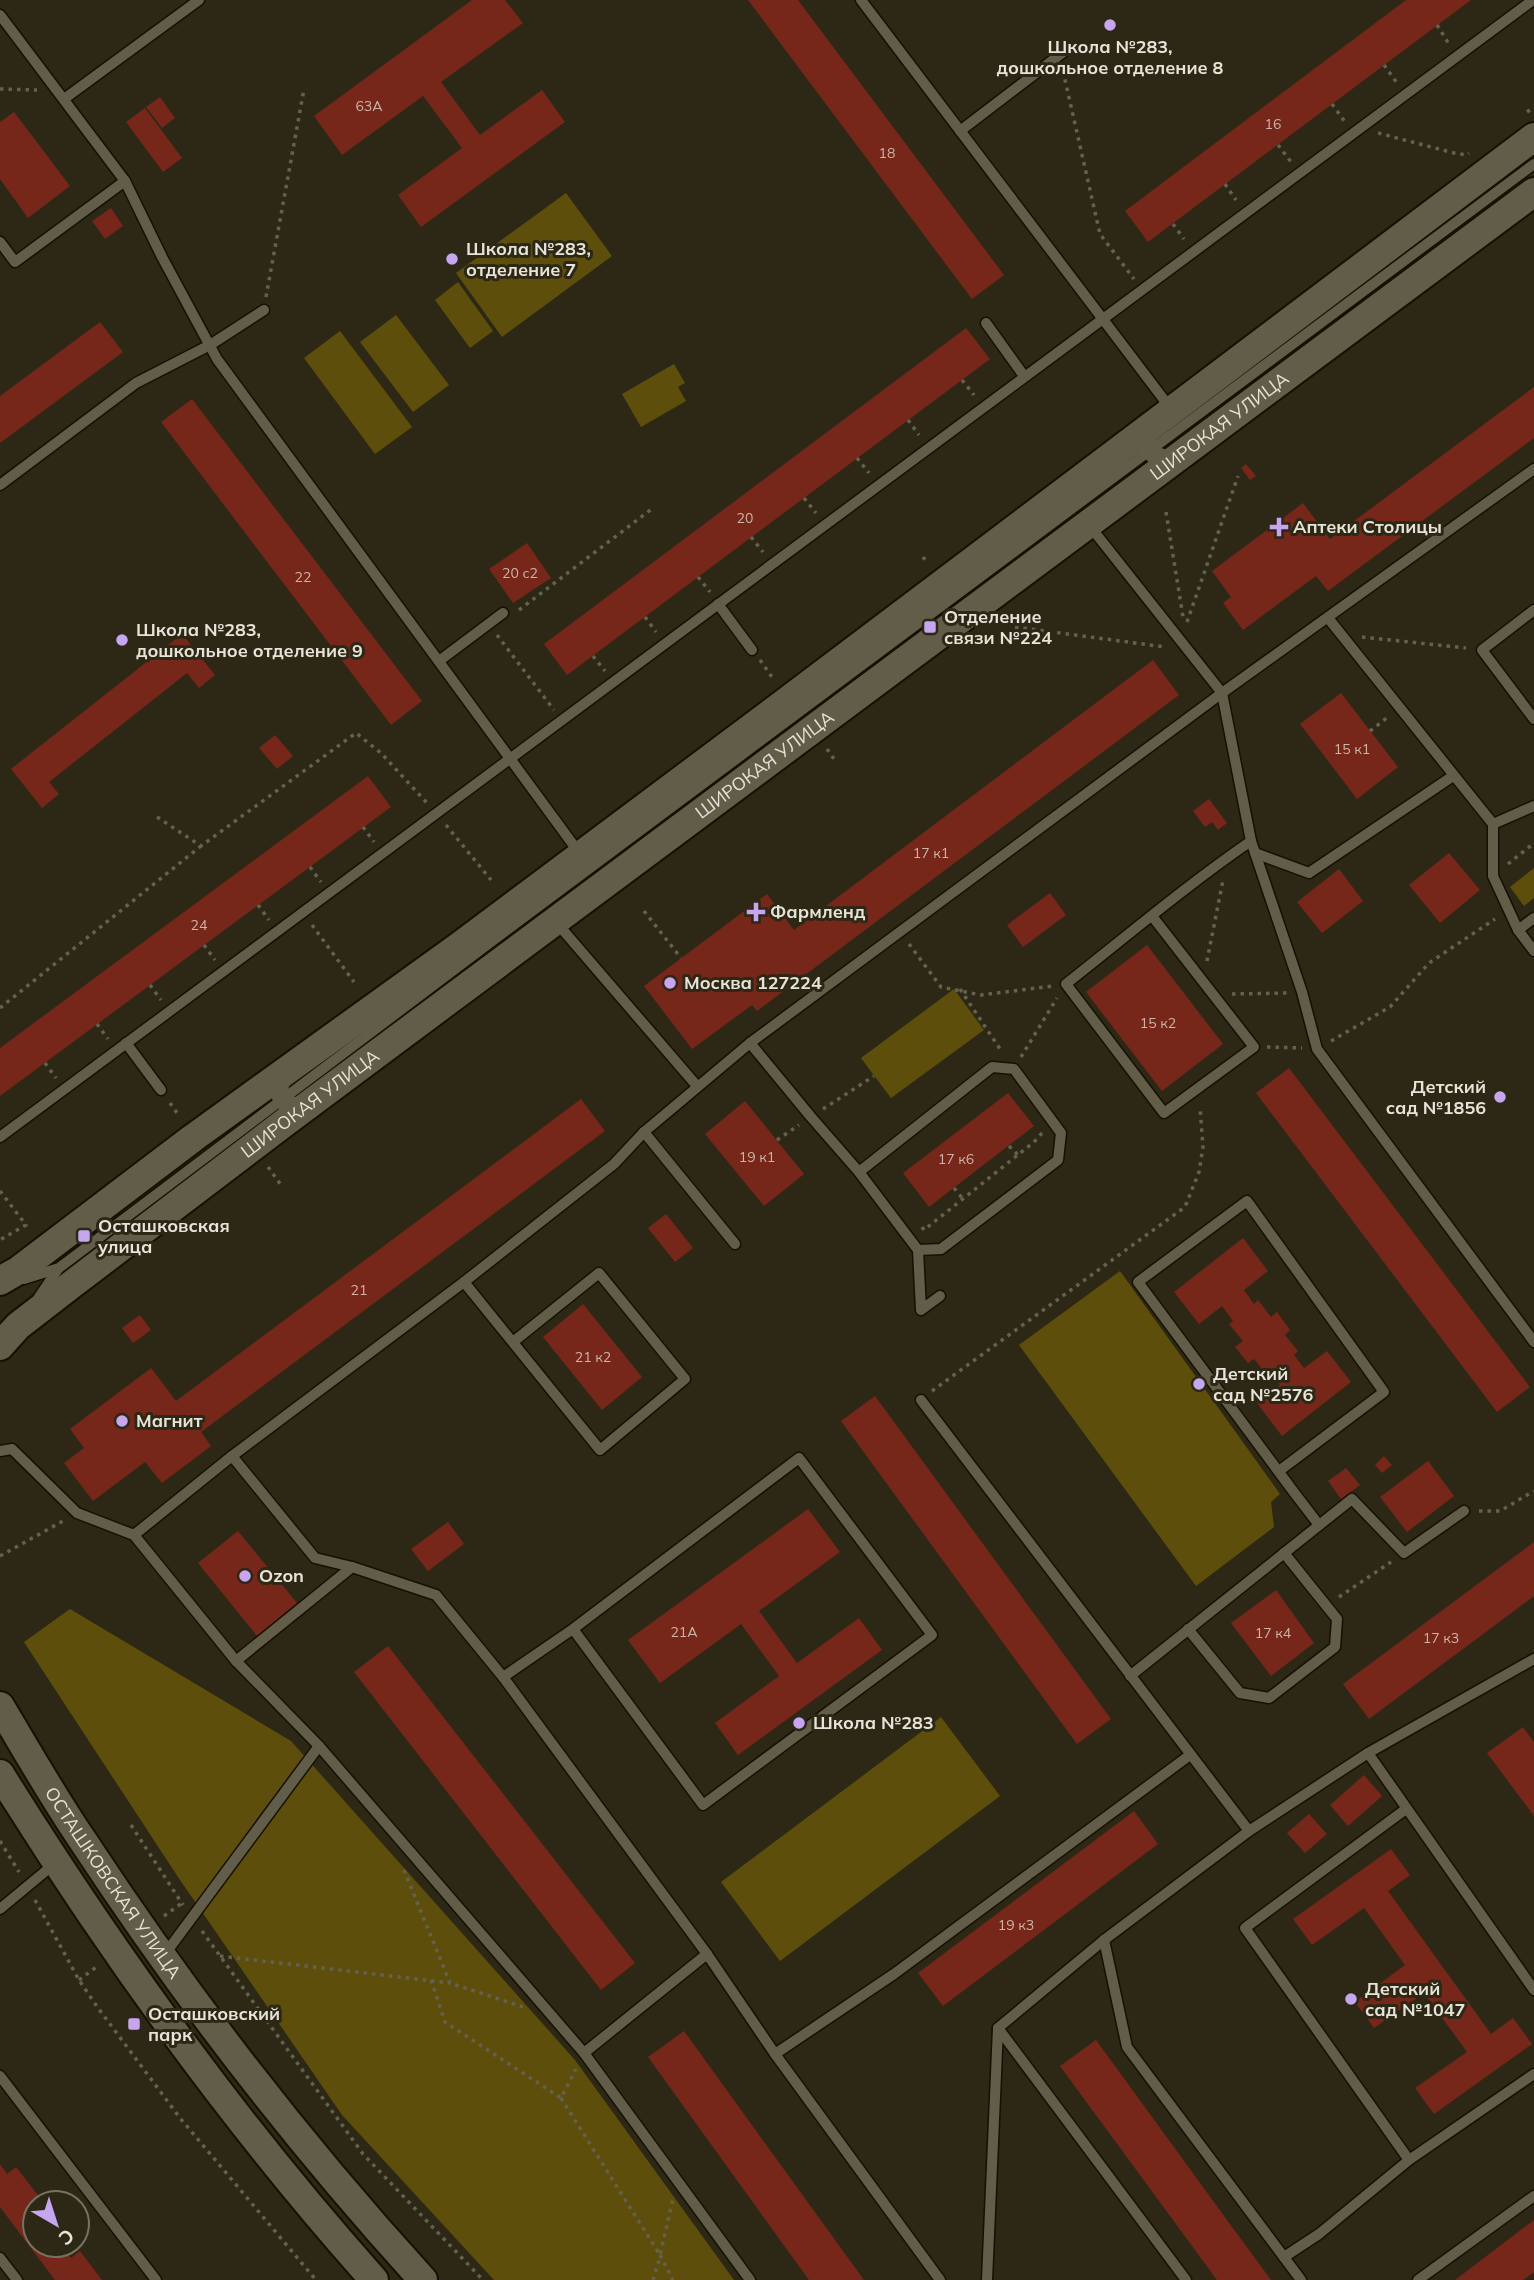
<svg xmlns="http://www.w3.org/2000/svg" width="1534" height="2280" font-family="Mulish,sans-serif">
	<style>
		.green { fill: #5d4f0b }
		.building { fill: #772719 }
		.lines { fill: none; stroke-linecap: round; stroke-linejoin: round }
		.service-casing { stroke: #151102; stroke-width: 13 }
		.minor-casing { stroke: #151102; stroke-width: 23 }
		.secondary-casing { stroke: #151102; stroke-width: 32 }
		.path { stroke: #646150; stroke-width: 3.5; stroke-dasharray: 3.5 5; stroke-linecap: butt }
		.service { stroke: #625d49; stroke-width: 10 }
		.minor { stroke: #625d49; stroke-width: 19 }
		.secondary { stroke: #625d49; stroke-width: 28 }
		.poi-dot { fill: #c6a6f0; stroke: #2c2815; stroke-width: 2.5 }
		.labels { text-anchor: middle; stroke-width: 6; stroke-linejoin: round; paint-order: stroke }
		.number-label { font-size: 14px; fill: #cab5a8 }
		.poi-label { font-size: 18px; font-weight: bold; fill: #e6e4d8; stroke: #2c2815; text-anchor: start }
		.street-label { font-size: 18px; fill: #e6e4d8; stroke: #2c2815 }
	</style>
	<rect width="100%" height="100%" fill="#2c2815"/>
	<g class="green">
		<path d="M566,193L612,256L502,337L456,273Z"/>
		<path d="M458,282L493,331L470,348L435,300Z"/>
		<path d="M396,315L449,385L413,412L360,342Z"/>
		<path d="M340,331L412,427L375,454L304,358Z"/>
		<path d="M674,364L685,383L678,387L686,401L641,427L622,394Z"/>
		<path d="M1534,868V898L1524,906L1510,887Z"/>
		<path d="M954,989L984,1030L891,1098L861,1058Z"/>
		<path d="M1120,1271L1280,1494L1271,1502L1274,1527L1196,1586L1019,1345Z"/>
		<path d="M70,1609L291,1741L575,2060L734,2280H494L342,2115L178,1877L24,1642Z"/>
		<path d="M941,1717L1000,1796L780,1961L721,1882Z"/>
	</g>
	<g class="building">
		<path d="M472,0H505L523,23L441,82L480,135L542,90L565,122L421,227L398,195L462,148L423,96L342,155L314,116Z"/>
		<path d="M748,0H798L1004,275L972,299Z"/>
		<path d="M1406,0H1471L1148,242L1125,211Z"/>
		<path d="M160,97L175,118L162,128L146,107Z"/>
		<path d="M145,108L182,158L163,172L126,122Z"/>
		<path d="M14,112L70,186L28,218L0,179V122Z"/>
		<path d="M111,208L123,226L105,239L92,221Z"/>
		<path d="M100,322L123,352L0,443V396Z"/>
		<path d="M966,328L990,359L567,675L544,644Z"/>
		<path d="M1534,387V438L1328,591L1316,576L1243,630L1223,603L1231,597L1212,571L1303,503L1330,539Z"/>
		<path d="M192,399L422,701L391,725L161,422Z"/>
		<path d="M1246,464L1256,476L1250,480L1241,468Z"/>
		<path d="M527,543L551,578L513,603L489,569Z"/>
		<path d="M182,634L215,675L199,688L187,673L49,782L59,794L42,808L11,769Z"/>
		<path d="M1153,660L1179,695L757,1011L752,1005L692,1049L644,986L767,894L794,930Z"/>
		<path d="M1341,693L1398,767L1357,799L1300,724Z"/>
		<path d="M275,735L293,756L277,769L259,748Z"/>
		<path d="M368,776L391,807L0,1096V1048Z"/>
		<path d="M1209,799L1227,823L1218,830L1212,822L1205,827L1193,811Z"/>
		<path d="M1449,853L1480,890L1440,923L1409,885Z"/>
		<path d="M1339,869L1363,901L1322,933L1297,902Z"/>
		<path d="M1050,893L1066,915L1023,947L1007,925Z"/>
		<path d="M1147,945L1223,1044L1162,1091L1086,992Z"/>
		<path d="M1289,1068L1530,1387L1497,1412L1256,1093Z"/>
		<path d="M1008,1093L1034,1126L929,1207L903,1173Z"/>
		<path d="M581,1099L605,1131L201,1432L211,1446L162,1483L145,1462L93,1501L64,1463L84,1448L70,1429L151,1368L176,1401Z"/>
		<path d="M745,1101L804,1174L764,1206L705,1134Z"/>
		<path d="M666,1214L693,1248L675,1262L648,1228Z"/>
		<path d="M1243,1238L1268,1271L1244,1290L1254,1304L1258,1300L1271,1317L1277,1312L1290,1330L1285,1335L1298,1351L1294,1355L1304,1368L1327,1351L1351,1382L1282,1436L1257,1403L1280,1385L1270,1373L1267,1375L1254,1359L1248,1363L1235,1347L1243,1341L1229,1324L1233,1321L1222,1306L1199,1324L1174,1292Z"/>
		<path d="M583,1304L642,1377L602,1410L543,1337Z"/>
		<path d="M140,1315L151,1330L133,1343L122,1328Z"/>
		<path d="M875,1396L1111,1719L1077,1744L841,1421Z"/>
		<path d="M1384,1456L1392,1465L1382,1473L1375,1465Z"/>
		<path d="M1428,1461L1454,1496L1407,1532L1380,1497Z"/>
		<path d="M1346,1468L1360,1485L1341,1499L1328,1481Z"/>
		<path d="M808,1509L840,1552L759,1611L797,1663L859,1618L882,1650L738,1755L715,1723L779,1676L741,1624L660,1683L628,1640Z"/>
		<path d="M448,1522L464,1544L428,1571L411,1549Z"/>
		<path d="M238,1531L297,1603L257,1636L198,1563Z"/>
		<path d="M1534,1542V1596L1369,1719L1343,1684Z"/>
		<path d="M1276,1590L1314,1643L1271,1676L1231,1623Z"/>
		<path d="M388,1646L635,1963L601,1990L354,1672Z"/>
		<path d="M1523,1727L1534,1742V1816L1487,1753Z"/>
		<path d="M1364,1775L1382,1796L1348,1826L1330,1805Z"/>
		<path d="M1134,1811L1158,1844L943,2006L918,1973Z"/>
		<path d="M1309,1814L1327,1834L1305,1853L1287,1833Z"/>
		<path d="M1391,1849L1410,1875L1388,1891L1491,2034L1513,2018L1532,2044L1434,2114L1415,2088L1467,2052L1424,1993L1374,2028L1355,2002L1405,1965L1364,1908L1312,1945L1293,1919Z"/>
		<path d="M684,2031L822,2222L864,2280H809L648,2057Z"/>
		<path d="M1096,2040L1235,2231L1271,2280H1217L1060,2066Z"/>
		<path d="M0,2164L7,2174L16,2167L44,2203H35V2245H61L71,2258L80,2251L102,2280H55L0,2207Z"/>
		<path d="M1534,2220V2272L1523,2280H1455Z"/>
	</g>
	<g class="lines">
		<defs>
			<g id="service">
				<path d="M861,0L1171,409"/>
				<path d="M0,15L125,181L162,257L217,359L580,854"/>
				<path d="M64,99L199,0"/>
				<path d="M960,131L1066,50"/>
				<path d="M0,242L15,262L125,181"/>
				<path d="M986,323L1024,376"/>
				<path d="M0,485L136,383L210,345L264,310"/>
				<path d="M1089,525L1222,693L1251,841L1302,992L1317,1049L1534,1342"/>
				<path d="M718,604L752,650"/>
				<path d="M1534,610L1482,650L1534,719"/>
				<path d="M1328,618L1493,824L1534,806"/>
				<path d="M439,661L503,613"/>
				<path d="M1493,824V876L1518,930"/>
				<path d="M1255,853L1309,873L1453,776"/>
				<path d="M1152,916L1254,1047L1164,1113L1066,984C1127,936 1187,885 1251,841"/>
				<path d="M1534,918L1518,930L1534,951"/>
				<path d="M556,922L697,1086"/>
				<path d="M126,1043L161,1090"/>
				<path d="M750,1043L811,1117L859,1172L918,1250L921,1310L940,1296"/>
				<path d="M644,1132L735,1244"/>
				<path d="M0,1137L1533,0"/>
				<path d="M859,1172L992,1067L1014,1069L1061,1133L1058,1160L941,1249L918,1250"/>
				<path d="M24,1279L59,1268L483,948L1534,164"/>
				<path d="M464,1282L600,1450L685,1379L599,1273L513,1342"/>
				<path d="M39,1297L58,1269"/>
				<path d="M921,1400L1249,1831"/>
				<path d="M0,1451L12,1449L77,1513L134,1535L236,1661"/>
				<path d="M232,1456L464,1282L614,1164L644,1132L750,1043L1222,693L1534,469"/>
				<path d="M1279,1471L1384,1392L1247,1201L1138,1282L1293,1491L1319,1525"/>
				<path d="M134,1535L232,1456L315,1558L352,1567L436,1595L503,1677L707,1954L775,2054L940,2280"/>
				<path d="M352,1567L236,1661L319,1746L584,2053L750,2280"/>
				<path d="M1188,1629L1240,1693L1269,1698L1335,1647L1337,1619L1284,1553"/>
				<path d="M1130,1676L1352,1499L1404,1553L1464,1511"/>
				<path d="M503,1677L573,1629L799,1458L932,1635L703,1805L573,1629"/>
				<path d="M1368,1753L1534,1990"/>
				<path d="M1406,1809L1245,1928L1409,2160"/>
				<path d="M0,1909L53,1865"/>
				<path d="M1104,1940L1127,2047L1301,2280"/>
				<path d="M165,1954L319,1746"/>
				<path d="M998,2028L1186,2280"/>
				<path d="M584,2053L707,1954"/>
				<path d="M775,2054L894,1974L1190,1755"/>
				<path d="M0,2076L156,2280"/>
				<path d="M1284,2257L1319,2234L1409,2160L1534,2074"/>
				<path d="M0,2258L17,2280"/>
				<path d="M987,2280L998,2028L1104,1940L1249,1831L1368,1753L1534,1659"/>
				<path d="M1418,2280L1534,2196"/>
			</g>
			<g id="minor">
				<path d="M1154,423L1146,436C1147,455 1163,464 1180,456"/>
				<path d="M287,1071L279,1085C279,1102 293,1112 310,1104"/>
			</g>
			<g id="secondary">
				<path d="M0,1281L19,1270L193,1138L458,947L775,710L1534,137"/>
				<path id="s1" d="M0,1346L18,1326L71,1285L284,1123L1534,192"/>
				<path id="s2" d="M0,1706C27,1751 53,1797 83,1841C185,1996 298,2143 423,2280"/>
				<path d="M0,1774C111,1952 234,2123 374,2280"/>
			</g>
		</defs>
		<use href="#service" class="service-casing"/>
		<use href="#minor" class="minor-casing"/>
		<use href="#secondary" class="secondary-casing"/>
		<g class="path">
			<path d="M1437,25L1449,44"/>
			<path d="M1384,65L1397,83"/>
			<path d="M1063,71L1100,234L1134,279"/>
			<path d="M0,89L37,90"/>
			<path d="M1332,104L1345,122"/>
			<path d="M1527,112L1534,107"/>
			<path d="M1378,133L1454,153L1466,155L1469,153"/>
			<path d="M1278,145L1291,162"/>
			<path d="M1225,184L1236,200"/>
			<path d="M1173,224L1184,239"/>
			<path d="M266,297L304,89"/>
			<path d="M962,380L974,395"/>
			<path d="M908,420L919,435"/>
			<path d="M857,458L869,473"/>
			<path d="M804,498L816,513"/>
			<path d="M1166,512L1183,617"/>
			<path d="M751,537L763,552"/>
			<path d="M923,557L928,564"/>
			<path d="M698,577L710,592"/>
			<path d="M519,610L653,508"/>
			<path d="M645,617L656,632"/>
			<path d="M1187,622L1238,476"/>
			<path d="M1015,627L1165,647"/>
			<path d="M497,635L554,710"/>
			<path d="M979,635L988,648"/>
			<path d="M1362,637L1466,648"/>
			<path d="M593,656L605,671"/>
			<path d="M760,660L774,680"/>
			<path d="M1370,731L1388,717"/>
			<path d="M827,749L836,762"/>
			<path d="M157,817L201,846L356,733L381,753L427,803"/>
			<path d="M446,825L491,880"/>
			<path d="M363,827L374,842"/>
			<path d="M1508,864L1534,843"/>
			<path d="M310,867L321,882"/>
			<path d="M258,905L269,920"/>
			<path d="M644,911L681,958"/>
			<path d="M312,925L354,982"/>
			<path d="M909,944L941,987L981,995L1053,986"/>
			<path d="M204,945L215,960"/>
			<path d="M1207,961L1223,880"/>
			<path d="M150,985L161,1000"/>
			<path d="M960,989L1002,1052"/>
			<path d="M1232,994L1287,993"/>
			<path d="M0,1008L201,846"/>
			<path d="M97,1024L108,1039"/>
			<path d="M1331,1041L1390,1007L1429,963L1495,919"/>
			<path d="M1267,1047L1302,1048"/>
			<path d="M1021,1057L1057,998"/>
			<path d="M45,1063L56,1078"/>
			<path d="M170,1103L177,1113"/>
			<path d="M823,1109L874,1076"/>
			<path d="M777,1140L799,1125"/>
			<path d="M1009,1146L1018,1155"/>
			<path d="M268,1167L281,1185"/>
			<path d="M954,1188L963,1199"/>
			<path d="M0,1191L26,1225L0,1240"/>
			<path d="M922,1227L924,1230L1034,1142L1042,1133"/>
			<path d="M932,1391L1185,1207L1199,1172L1203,1147L1200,1107"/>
			<path d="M1479,1511H1500L1534,1491"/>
			<path d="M0,1556L63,1521"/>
			<path d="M1339,1597L1391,1562"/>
			<path d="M131,1825L183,1905"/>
			<path d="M0,1841L19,1872"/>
			<path d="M404,1870L450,1983L523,2007"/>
			<path d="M35,1900L79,1980L98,2008L180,2118L316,2280"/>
			<path d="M164,1916L182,1903"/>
			<path d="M202,1931L363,2154L483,2280"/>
			<path d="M220,1956L450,1983"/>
			<path d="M79,1980L99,1965"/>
			<path d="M431,1980L445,2022L561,2098L576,2069"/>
			<path d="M561,2098L660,2255L673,2199"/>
			<path d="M660,2255L673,2280"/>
			<path d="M653,2280L660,2257"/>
		</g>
		<use href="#service" class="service"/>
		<use href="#minor" class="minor"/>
		<use href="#secondary" class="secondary"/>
	</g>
	<g class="poi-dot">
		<circle cx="1110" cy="25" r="7"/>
		<circle cx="452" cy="259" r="7"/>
		<path d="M1275.5 516.5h7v7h7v7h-7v7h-7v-7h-7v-7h7z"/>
		<rect x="923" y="620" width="14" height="14" rx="3.5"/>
		<circle cx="122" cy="640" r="7"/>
		<path d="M752.5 901.5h7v7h7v7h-7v7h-7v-7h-7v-7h7z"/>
		<circle cx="670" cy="983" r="7"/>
		<circle cx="1500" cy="1097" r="7"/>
		<rect x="77" y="1229" width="14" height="14" rx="3.5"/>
		<circle cx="1199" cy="1384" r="7"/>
		<circle cx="122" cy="1421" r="7"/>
		<circle cx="245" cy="1576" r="7"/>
		<circle cx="799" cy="1723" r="7"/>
		<circle cx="1351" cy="1999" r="7"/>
		<rect x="127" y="2017" width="14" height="14" rx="3.5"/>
	</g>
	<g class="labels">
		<g class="number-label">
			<text x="369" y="111">63А</text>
			<text x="1273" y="129">16</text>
			<text x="887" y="158">18</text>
			<text x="745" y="523">20</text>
			<text x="520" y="578">20 с2</text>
			<text x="303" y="582">22</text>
			<text x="1352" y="754">15 к1</text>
			<text x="931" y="858">17 к1</text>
			<text x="199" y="930">24</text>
			<text x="1158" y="1028">15 к2</text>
			<text x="757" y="1162">19 к1</text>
			<text x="956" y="1164">17 к6</text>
			<text x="359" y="1295">21</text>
			<text x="593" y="1362">21 к2</text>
			<text x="684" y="1637">21А</text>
			<text x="1273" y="1638">17 к4</text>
			<text x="1441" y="1643">17 к3</text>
			<text x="1016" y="1930">19 к3</text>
		</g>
		<g class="poi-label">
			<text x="1110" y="53" text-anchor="middle">Школа №283,<tspan x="1110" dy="21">дошкольное отделение 8</tspan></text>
			<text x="466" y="255">Школа №283,<tspan x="466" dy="21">отделение 7</tspan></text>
			<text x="1293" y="533">Аптеки Столицы</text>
			<text x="944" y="623">Отделение<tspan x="944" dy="21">связи №224</tspan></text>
			<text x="136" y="636">Школа №283,<tspan x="136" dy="21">дошкольное отделение 9</tspan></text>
			<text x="770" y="918">Фармленд</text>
			<text x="684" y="989">Москва 127224</text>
			<text x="1486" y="1093" text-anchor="end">Детский<tspan x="1486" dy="21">сад №1856</tspan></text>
			<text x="98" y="1232">Осташковская<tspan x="98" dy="21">улица</tspan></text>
			<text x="1213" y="1380">Детский<tspan x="1213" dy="21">сад №2576</tspan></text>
			<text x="136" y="1427">Магнит</text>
			<text x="259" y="1582">Ozon</text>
			<text x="813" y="1729">Школа №283</text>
			<text x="1365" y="1995">Детский<tspan x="1365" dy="21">сад №1047</tspan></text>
			<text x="148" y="2020">Осташковский<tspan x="148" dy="21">парк</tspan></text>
		</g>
		<g class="street-label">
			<text dy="6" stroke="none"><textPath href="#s1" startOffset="1528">ШИРОКАЯ УЛИЦА</textPath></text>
			<text dy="6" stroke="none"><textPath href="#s1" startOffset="961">ШИРОКАЯ УЛИЦА</textPath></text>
			<text dy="6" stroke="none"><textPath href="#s1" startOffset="394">ШИРОКАЯ УЛИЦА</textPath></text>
			<text dy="6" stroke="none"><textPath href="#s2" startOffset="210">ОСТАШКОВСКАЯ УЛИЦА</textPath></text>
		</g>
	</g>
	<g transform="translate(56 2224) rotate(141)"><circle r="33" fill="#2c2815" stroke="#767363" stroke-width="2"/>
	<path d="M0-5L12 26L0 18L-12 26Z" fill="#c6a6f0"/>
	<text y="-10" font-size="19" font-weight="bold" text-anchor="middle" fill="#e6e4d8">С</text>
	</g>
</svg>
